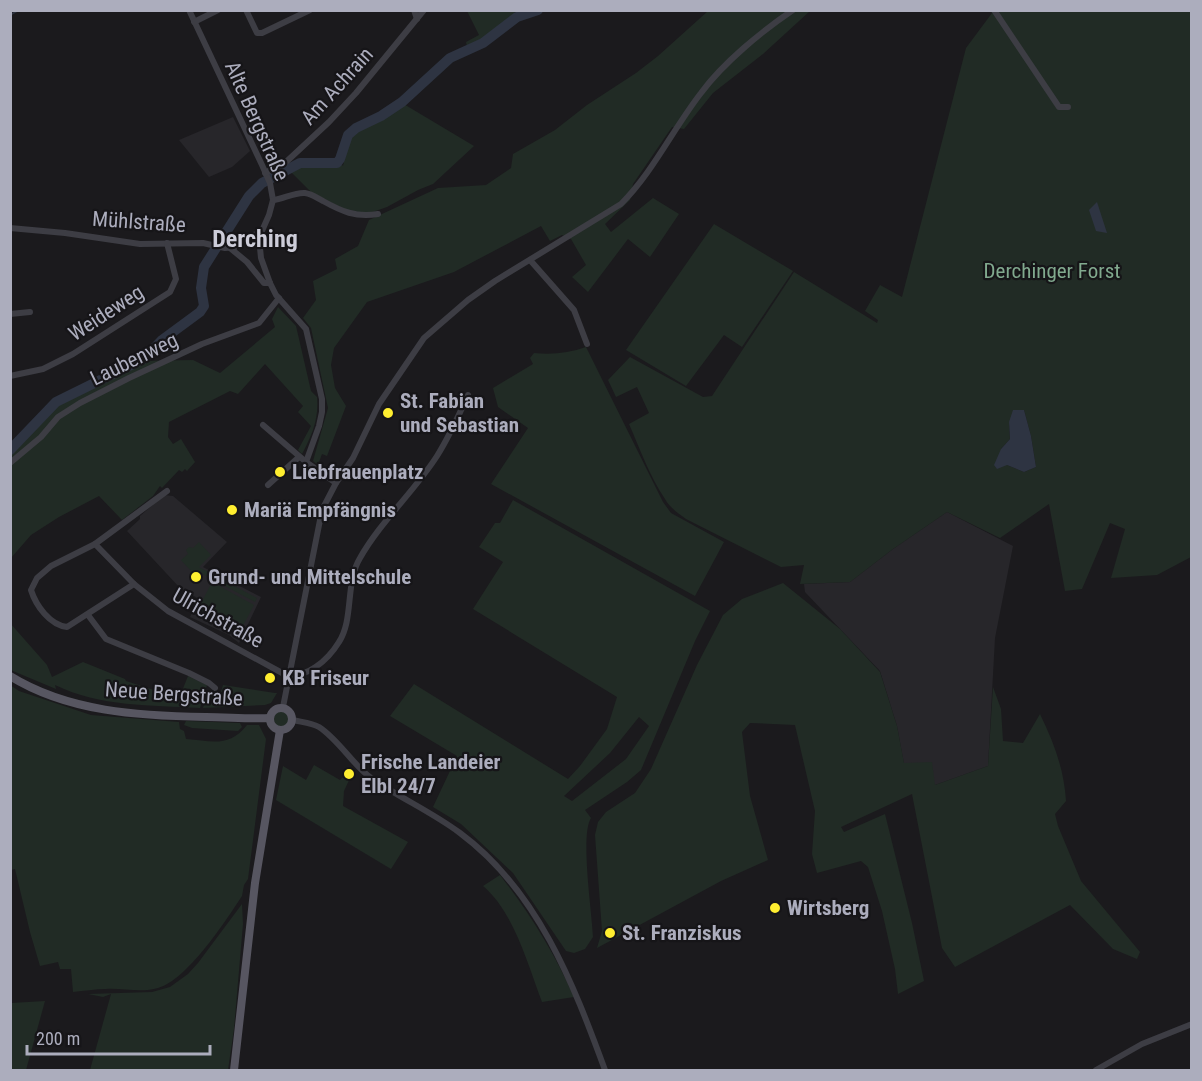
<svg xmlns="http://www.w3.org/2000/svg" width="1202" height="1081" font-family="'Roboto Condensed',sans-serif">
	<style>
		.built { fill: #27262a }
		.green { fill: #212b25; fill-rule: evenodd }
		.water { fill: #2e3442 }
		.lines { fill: none; stroke-linecap: round; stroke-linejoin: round }
		.stream { stroke: #2e3442; stroke-width: 1.5 }
		.river { stroke: #2e3442; stroke-width: 10 }
		.minor { stroke: #3d3d44; stroke-width: 6 }
		.major { stroke: #575661; stroke-width: 8 }
		.poi-dot { fill: #ffee30; stroke: #161518; stroke-width: 2 }
		.labels { text-anchor: middle; stroke-width: 4.5; stroke-linejoin: round; paint-order: stroke }
		.street-label { font-size: 21px; fill: #acadbd; stroke: #161518 }
		.park-label { font-size: 21px; fill: #81a98e; stroke: #161518 }
		.poi-label { font-size: 21px; font-weight: bold; fill: #acadbd; stroke: #161518; text-anchor: start }
		.quarter-label { font-size: 24px; font-weight: bold; fill: #cdcdd9; stroke: #161518 }
	</style>
	<rect width="100%" height="100%" fill="#1b1a1d"/>
	<g class="built">
		<path d="M233,117L250,151L232,167L209,177L179,140Z"/>
		<path d="M164,495L173,496L227,542L203,567L261,597L239,643L229,635L190,617L199,599L179,587L127,531L140,519V516Z"/>
		<path d="M947,512L1013,546L995,638L988,766L935,785L904,764L897,726L880,671L805,592L804,584L850,582L893,549Z"/>
	</g>
	<g class="green">
		<path d="M467,11H514L515,14L497,30L467,47L466,42L479,35Z"/>
		<path d="M708,11H810L763,54L713,93L684,129L672,127L633,184L630,200L605,224L611,232L653,198L679,214L650,257L628,239L588,292L572,277L586,265L571,239L562,235L550,241L541,226L454,272L367,302L334,348L331,365L335,388L346,406L327,456L322,454L318,465L313,461L328,408L311,328L303,318L316,300L313,281L337,269L335,259L358,246L369,220L438,188L486,185L511,168L513,154L555,130L587,105L636,73L658,56Z"/>
		<path d="M990,11H1191V557L1157,575L1111,578L1125,529L1110,523L1082,589L1065,591L1049,504L1000,538L947,512L893,549L850,582L800,584L804,565L781,567L686,519C678,513 670,508 665,499C650,477 640,449 629,424L649,413L637,387L616,397L608,380L630,357L703,397L712,396L794,272L877,323L878,320L865,311L880,285L902,297L966,48L992,13ZM1024,410L1031,436L1036,467L1024,472L1007,465L1001,449L1010,439L1009,422Z"/>
		<path d="M402,103L474,146L433,184L418,190L387,207L367,214L344,209L311,192L286,167L300,160H332L337,157L343,166L350,136L359,127L380,118Z"/>
		<path d="M714,224L793,271L742,347L724,335L686,386L626,350Z"/>
		<path d="M278,307L296,326L311,391L317,397C319,419 312,435 302,454L298,450L311,426L298,412L303,406L265,364L238,394L230,391L169,422L168,437L173,444L181,439L195,462L187,471L185,469L182,472L179,470L162,488L160,486L153,496L122,520L99,496L59,517L31,535L11,558V454L58,404L139,361L193,360L220,373L275,327L272,319Z"/>
		<path d="M586,347L663,502L671,513L724,542L695,596L491,484L528,428L498,407L493,388L533,364L530,358L534,353C552,355 569,353 586,347Z"/>
		<path d="M513,500L710,611L695,641L641,770L627,782L585,810L591,818C580,835 592,912 593,937L585,949L574,953L566,951L513,873L461,824L433,807L457,756L390,716L414,684L568,779L580,766L607,729L617,697L473,609L503,562L479,547L495,523H500ZM639,717L649,726L626,759L572,801L564,796L610,753Z"/>
		<path d="M199,542L211,555L199,567L257,598L255,602L195,570L192,572L181,560L188,554L186,550L189,547L193,548Z"/>
		<path d="M212,582L254,605L238,635L196,613Z"/>
		<path d="M783,583L840,629L880,672L897,726L904,763L932,762L935,785L988,766L993,687L1001,709L1003,741L1023,743L1040,714C1054,743 1064,769 1066,801L1055,814L1058,826L1081,881L1140,952L1137,959L1113,949L1070,905L955,967L942,948L912,794L841,827L844,832L885,814L912,923L924,981L898,994L895,969L882,911L868,867L861,861L817,873L812,854L815,811L795,725L750,723L742,732L750,796L768,860L721,881L597,948L602,931L595,835L598,822L606,812L635,793L651,769L697,665L723,615L742,599Z"/>
		<path d="M10,623L47,665L52,677L83,662L125,679L126,681L154,690L153,695L178,701L188,676L207,685L200,708C151,705 100,707 55,685L56,689L13,671L10,669Z"/>
		<path d="M10,685L19,691L91,715L179,722L180,729L184,731L186,739C212,741 229,748 247,725H259L266,739L248,879L244,885L242,896C225,922 187,980 158,988C142,993 123,988 106,989C95,989 84,991 73,992L71,969H60L58,962L40,966L30,932L15,869L11,870Z"/>
		<path d="M223,685L275,693H277L271,703L265,705L203,708L208,692L210,695H220Z"/>
		<circle cx="282" cy="719" r="8"/>
		<path d="M186,721L240,723L242,727L238,731L192,728L184,725Z"/>
		<path d="M314,765L340,780L345,775L350,778L344,791L343,806L408,842L391,869L276,800L283,766L306,780Z"/>
		<path d="M500,875C530,914 554,952 574,997L542,1002C528,965 514,912 483,886Z"/>
		<path d="M242,904L243,924L234,1029L228,1070H90L111,994L103,997L88,994L152,992L170,987L188,974L198,963Z"/>
		<path d="M45,1001L26,1070H11V1003Z"/>
	</g>
	<g class="water">
		<path d="M1097,202L1107,233L1096,231L1089,210Z"/>
		<path d="M1013,410H1024L1031,436L1036,467L1024,472L1007,465L997,469L994,465L1001,449L1010,439L1009,422Z"/>
	</g>
	<g class="lines">
		<path class="stream" d="M10,15L19,10"/>
		<path class="river" d="M10,450L56,402L145,358L162,340L200,312L204,306L201,288L204,267L249,196L262,183L300,163H337L340,159L348,135L356,128L381,116L402,102L450,58L483,43L517,17L538,10"/>
		<g class="minor">
			<path d="M189,10L262,165L270,183L273,200L269,215L261,233L260,248L261,258L270,283L276,295L306,329L322,399V412L319,426L306,462"/>
			<path d="M246,10L257,33H262L310,10"/>
			<path d="M414,10L417,19"/>
			<path d="M994,10L1059,107H1068"/>
			<path d="M194,22L218,10"/>
			<path d="M265,173L286,162L329,122L356,93L424,10"/>
			<path d="M273,200C283,199 295,192 305,193C312,194 317,198 323,201C341,211 356,218 378,214"/>
			<path d="M10,228L65,233L140,244L203,243L225,248L235,247L250,236L261,233"/>
			<path d="M230,248L247,262L264,283H270"/>
			<path d="M530,260L574,310L587,344"/>
			<path d="M10,314L30,312"/>
			<path d="M10,376L43,369L73,354L170,292L176,279L167,243"/>
			<path d="M263,425L306,462L336,483"/>
			<path d="M10,463L41,437L58,417L80,403L129,378L202,344L259,323L279,298"/>
			<path d="M268,485L299,457"/>
			<path d="M95,544L134,584L168,611L284,674C306,680 328,660 339,642C354,619 345,583 360,558C381,521 414,492 437,456C449,437 459,415 468,395"/>
			<path d="M134,584L67,627C50,625 36,606 31,590L37,578L51,566L95,544L167,491"/>
			<path d="M88,615L106,639L189,673L209,683L215,688"/>
			<path d="M283,707L322,510L336,483L353,458L379,404L424,338L468,300L495,281L621,204C653,172 673,129 701,93C723,63 762,31 793,10"/>
			<path d="M293,720C301,722 312,723 319,727C339,740 352,764 371,778C400,798 432,812 460,833C538,891 573,983 605,1070"/>
			<path d="M1096,1070L1142,1044L1192,1024"/>
		</g>
		<g class="major">
			<path d="M10,676C68,712 140,716 206,717C227,717 249,719 270,718"/>
			<circle cx="281" cy="719" r="11"/>
			<path d="M234,1070L255,883L280,730"/>
		</g>
	</g>
	<g class="poi-dot">
		<circle cx="388" cy="413" r="6"/>
		<circle cx="280" cy="472" r="6"/>
		<circle cx="232" cy="510" r="6"/>
		<circle cx="196" cy="577" r="6"/>
		<circle cx="270" cy="678" r="6"/>
		<circle cx="349" cy="774" r="6"/>
		<circle cx="775" cy="908" r="6"/>
		<circle cx="610" cy="933" r="6"/>
	</g>
	<g class="labels">
		<g class="street-label">
			<text transform="translate(337 86) rotate(-48)" y="7">Am Achrain</text>
			<text transform="translate(257 121) rotate(66)" y="7">Alte Bergstraße</text>
			<text transform="translate(139 222) rotate(4)" y="7">Mühlstraße</text>
			<text transform="translate(106 313) rotate(-33)" y="7">Weideweg</text>
			<text transform="translate(134 359) rotate(-26)" y="7">Laubenweg</text>
			<text transform="translate(218 618) rotate(29)" y="7">Ulrichstraße</text>
			<text transform="translate(174 694) rotate(4)" y="7">Neue Bergstraße</text>
		</g>
		<g class="park-label">
			<text x="1052" y="278">Derchinger Forst</text>
		</g>
		<g class="poi-label">
			<text x="400" y="408">St. Fabian<tspan x="400" dy="24">und Sebastian</tspan></text>
			<text x="292" y="479">Liebfrauenplatz</text>
			<text x="244" y="517">Mariä Empfängnis</text>
			<text x="208" y="584">Grund- und Mittelschule</text>
			<text x="282" y="685">KB Friseur</text>
			<text x="361" y="769">Frische Landeier<tspan x="361" dy="24">Elbl 24/7</tspan></text>
			<text x="787" y="915">Wirtsberg</text>
			<text x="622" y="940">St. Franziskus</text>
		</g>
		<g class="quarter-label">
			<text x="255" y="247">Derching</text>
		</g>
	</g>
	<rect width="1202" height="1081" fill="none" stroke="#acadbd" stroke-width="24"/>
	<path d="M27 1045v9h183v-9" fill="none" stroke="#acadbd" stroke-width="3"/>
	<text x="36" y="1045" font-size="18" fill="#acadbd" stroke="#161518" stroke-width="4.5" paint-order="stroke">200 m</text>
</svg>
